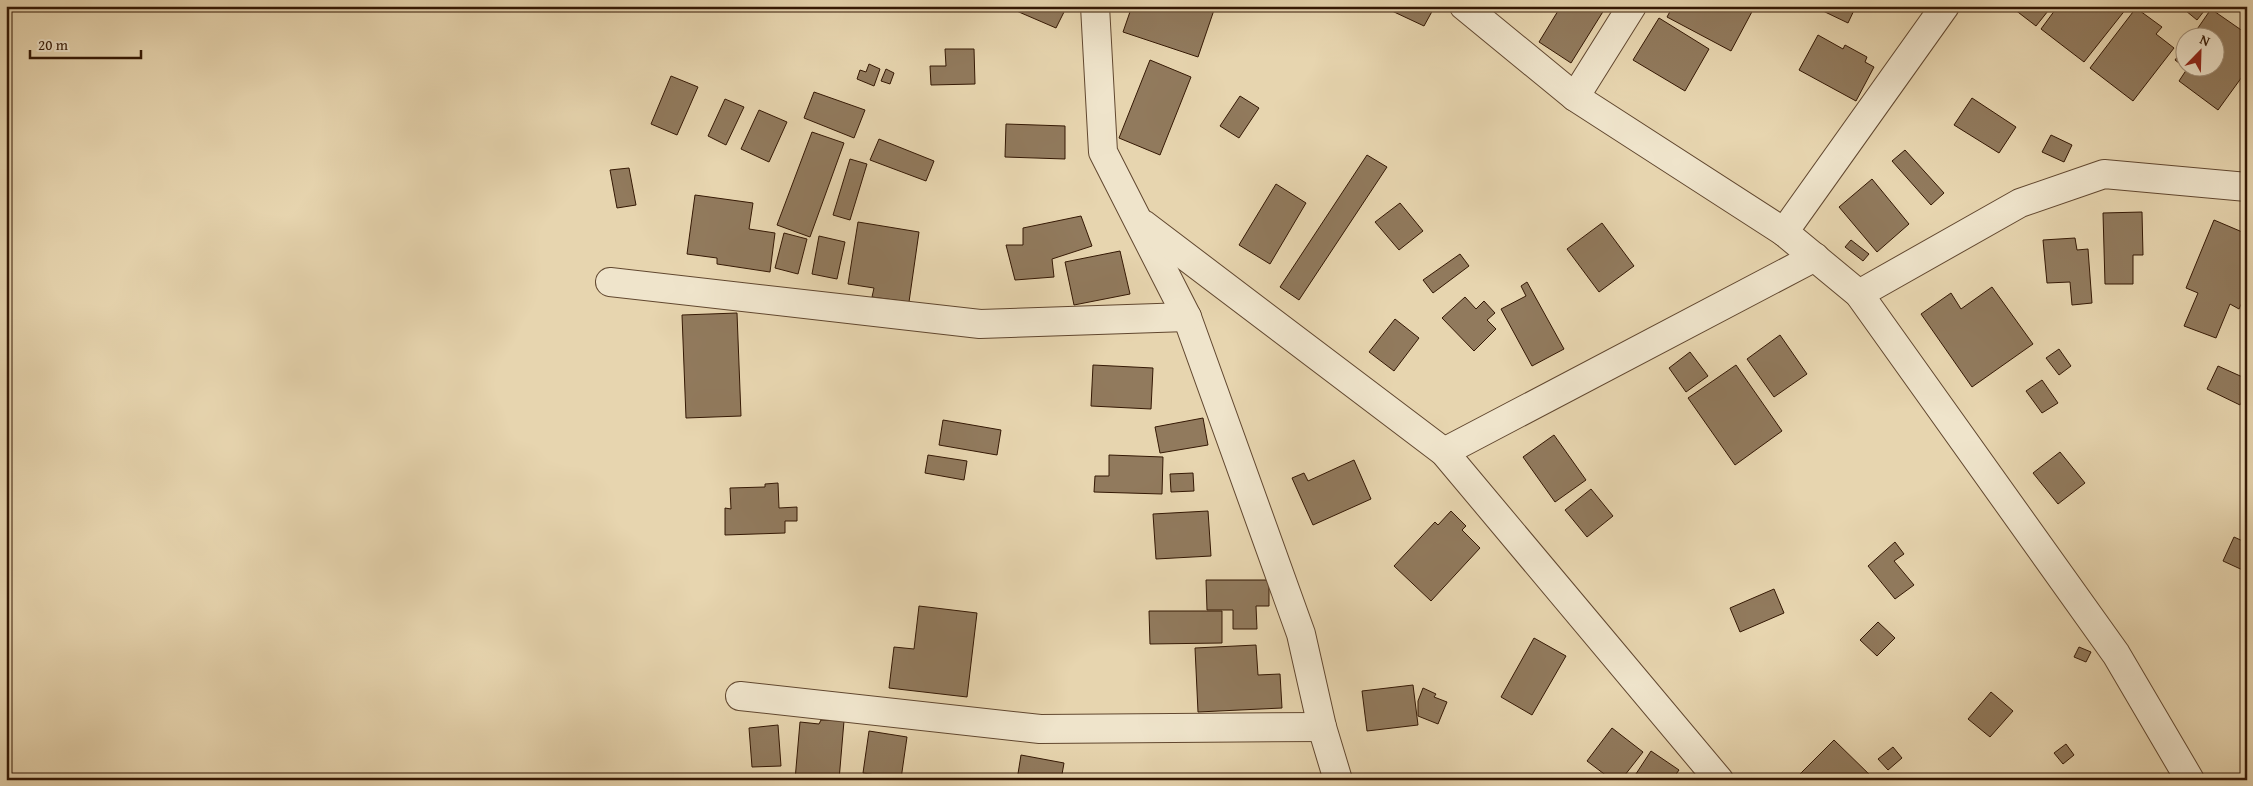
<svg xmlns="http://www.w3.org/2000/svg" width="2253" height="786" font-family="'Gentium Book Plus',serif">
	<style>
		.building { fill: #917a5d; stroke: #341804 }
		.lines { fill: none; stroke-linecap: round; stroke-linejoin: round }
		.street-casing { stroke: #61472f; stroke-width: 30 }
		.street { stroke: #efe4cb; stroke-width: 28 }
	</style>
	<rect width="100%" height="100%" fill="#e7d5af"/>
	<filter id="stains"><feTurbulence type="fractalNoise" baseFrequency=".004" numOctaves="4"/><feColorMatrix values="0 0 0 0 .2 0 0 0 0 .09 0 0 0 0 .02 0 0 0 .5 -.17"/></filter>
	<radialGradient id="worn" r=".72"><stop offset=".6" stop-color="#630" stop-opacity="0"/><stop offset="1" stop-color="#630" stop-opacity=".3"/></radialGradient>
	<g class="building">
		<path d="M1005,6H1067L1056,28Z"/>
		<path d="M1132,6H1214L1215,7L1198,57L1123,32Z"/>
		<path d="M1394,6H1435L1424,26L1392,11Z"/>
		<path d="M1561,6H1598L1604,10L1571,63L1539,42Z"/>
		<path d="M1673,6H1755L1731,51L1667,17Z"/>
		<path d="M1826,6H1856L1848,23L1823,11Z"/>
		<path d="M2010,6H2052L2036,26Z"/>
		<path d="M2058,6H2122L2126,9L2084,62L2041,29Z"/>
		<path d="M2180,6H2208L2197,20Z"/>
		<path d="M2136,8L2162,27L2156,34L2174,48L2133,101L2090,68Z"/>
		<path d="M2211,9L2247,34V70L2218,110L2179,81L2187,69L2175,60L2186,45V68H2216V38H2191Z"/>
		<path d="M1659,18L1709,49L1685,91L1633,60Z"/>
		<path d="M1818,35L1843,49L1845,45L1867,57L1865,62L1874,67L1856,101L1799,70Z"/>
		<path d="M945,49H974L975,84L931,85L930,66H946Z"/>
		<path d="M1150,60L1191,77L1160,155L1119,138Z"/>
		<path d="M869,64L880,69L874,86L857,79L860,70L866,72Z"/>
		<path d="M886,69L894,73L890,84L881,81Z"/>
		<path d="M671,76L698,87L677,135L651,124Z"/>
		<path d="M814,92L865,110L854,138L804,118Z"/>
		<path d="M1240,96L1259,108L1239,138L1220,126Z"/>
		<path d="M1972,98L2016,127L1999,153L1954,125Z"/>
		<path d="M725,99L744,107L726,145L708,136Z"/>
		<path d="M759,110L787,122L769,162L741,149Z"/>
		<path d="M1006,124L1065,126V159L1005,157Z"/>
		<path d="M812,132L844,143L810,237L777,225Z"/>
		<path d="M2051,135L2072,145L2064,162L2042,152Z"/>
		<path d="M879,139L934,161L926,181L870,160Z"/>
		<path d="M1905,150L1944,193L1931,205L1892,161Z"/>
		<path d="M1367,155L1387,167L1299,300L1280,287Z"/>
		<path d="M850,159L867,164L850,220L833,215Z"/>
		<path d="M629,168L636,205L617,208L610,170Z"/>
		<path d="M1872,179L1909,224L1877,252L1839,207Z"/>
		<path d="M1276,184L1306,203L1270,264L1239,245Z"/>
		<path d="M695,195L753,203L749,229L775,233L770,272L717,264V258L687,254Z"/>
		<path d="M1400,203L1423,231L1399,250L1375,222Z"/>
		<path d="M2142,212L2143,255H2133V284H2105L2103,213Z"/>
		<path d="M1081,216L1092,246L1052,259L1054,277L1015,280L1006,245H1023V228Z"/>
		<path d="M2214,220L2247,234V291L2239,309L2230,304L2216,338L2184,326L2198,293L2186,288Z"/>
		<path d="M858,222L919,232L909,302L872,297L874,288L848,284Z"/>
		<path d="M1602,223L1634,266L1599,292L1567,249Z"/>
		<path d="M784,233L807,239L798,274L775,268Z"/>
		<path d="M819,236L845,242L837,279L812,274Z"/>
		<path d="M2075,238L2077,250L2088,249L2092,303L2072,305L2070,282L2047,283L2043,240Z"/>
		<path d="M1851,240L1869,254L1863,261L1845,247Z"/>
		<path d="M1120,251L1130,294L1074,305L1065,262Z"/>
		<path d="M1460,254L1469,266L1433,293L1423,280Z"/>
		<path d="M1527,282L1564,349L1532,366L1501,309L1526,296L1521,286Z"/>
		<path d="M1992,287L2033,344L1972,387L1921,314L1951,293L1961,309Z"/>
		<path d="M1465,297L1476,309L1484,301L1495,313L1487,320L1496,329L1474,351L1442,318Z"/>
		<path d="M737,313L741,416L686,418L682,315Z"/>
		<path d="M1395,319L1419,338L1394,371L1369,352Z"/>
		<path d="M1780,335L1807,374L1774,397L1747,359Z"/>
		<path d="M2059,349L2071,366L2059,375L2046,358Z"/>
		<path d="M1690,352L1708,376L1686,392L1669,368Z"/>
		<path d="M1093,365L1153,368L1151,409L1091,406Z"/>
		<path d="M1736,365L1782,431L1735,465L1688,398Z"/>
		<path d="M2218,366L2247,379V391L2240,405L2207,389Z"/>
		<path d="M2042,380L2058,403L2042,413L2026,391Z"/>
		<path d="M1203,418L1208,445L1160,453L1155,427Z"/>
		<path d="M943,420L1001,430L997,455L939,445Z"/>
		<path d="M1554,435L1586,480L1555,502L1523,457Z"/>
		<path d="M2060,452L2085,483L2058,504L2033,473Z"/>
		<path d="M928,455L967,461L964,480L925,473Z"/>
		<path d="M1109,455L1163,457L1162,494L1094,492L1095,476H1109Z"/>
		<path d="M1354,460L1371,499L1313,525L1292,478L1304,473L1308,481Z"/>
		<path d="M1193,473L1194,491L1171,492L1170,474Z"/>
		<path d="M778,483L779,508L797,507V521H785V533L725,535V508L731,509L730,488L765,487V484Z"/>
		<path d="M1591,489L1613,516L1587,537L1565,510Z"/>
		<path d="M1208,511L1211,556L1156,559L1153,514Z"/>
		<path d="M1451,511L1466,526L1462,530L1480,548L1431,601L1394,566L1435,522L1438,525Z"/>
		<path d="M2234,537L2245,542L2247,539V572L2223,561Z"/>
		<path d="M1895,542L1904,554L1894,561L1914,585L1895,599L1868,566Z"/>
		<path d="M1206,580H1269V606H1256L1257,629H1233V610H1207Z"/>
		<path d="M1774,589L1784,613L1740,632L1730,608Z"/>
		<path d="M919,606L977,613L967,697L889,688L894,647L914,649Z"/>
		<path d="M1149,611H1222V643L1150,644Z"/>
		<path d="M1878,622L1895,638L1877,656L1860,640Z"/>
		<path d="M1534,638L1566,656L1532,715L1501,697Z"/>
		<path d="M1256,645L1258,675L1280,674L1282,708L1198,712L1195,648Z"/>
		<path d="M2079,647L2091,652L2086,662L2074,657Z"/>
		<path d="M1413,685L1418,725L1367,731L1362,691Z"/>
		<path d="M1423,688L1436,694L1434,697L1447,702L1438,724L1418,716V701Z"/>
		<path d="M1991,692L2013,711L1990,737L1968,719Z"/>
		<path d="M821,720L844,721L839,780H795L800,722L819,724Z"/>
		<path d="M778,725L781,766L752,767L749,728Z"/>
		<path d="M1612,728L1643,752L1621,780H1612L1587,761Z"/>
		<path d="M869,731L907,737L901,779L863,773Z"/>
		<path d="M1834,740L1873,778L1794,780Z"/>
		<path d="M2066,744L2074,755L2063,764L2054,753Z"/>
		<path d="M1893,747L1902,758L1888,770L1878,759Z"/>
		<path d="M1651,751L1679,770L1672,780H1632Z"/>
		<path d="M1021,755L1064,763L1061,780H1017Z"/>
	</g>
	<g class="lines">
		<defs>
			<g id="street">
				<path d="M1095,6L1103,152L1187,317L1301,634L1322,727L1338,780"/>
				<path d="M1464,6L1575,97L1784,232L1859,294L2116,654L2190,780"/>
				<path d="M1575,97L1632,6"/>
				<path d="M1143,224L1444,452L1719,780"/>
				<path d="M1784,232L1945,6"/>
				<path d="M610,282L980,324L1187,317"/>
				<path d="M1859,294L2020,203L2104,174L2247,187"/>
				<path d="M1444,452L1815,257"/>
				<path d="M740,696L1040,729L1322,727"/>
			</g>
		</defs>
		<use href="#street" class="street-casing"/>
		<use href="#street" class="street"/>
	</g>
	<rect width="2253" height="786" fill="none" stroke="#e7d5af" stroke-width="25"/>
	<rect x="8" y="8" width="2238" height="771" fill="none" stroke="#341804" stroke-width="2.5"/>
	<rect x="12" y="12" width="2228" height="761" fill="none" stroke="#341804"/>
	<g transform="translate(2200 52) rotate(23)"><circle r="24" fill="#efe4cb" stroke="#a4927b"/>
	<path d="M0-4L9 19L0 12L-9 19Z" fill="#8f2418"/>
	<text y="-8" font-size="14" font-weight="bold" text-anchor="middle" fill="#341804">N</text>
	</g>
	<path d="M30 50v8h111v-8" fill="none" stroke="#341804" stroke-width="2.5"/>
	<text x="38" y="50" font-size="15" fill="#341804" stroke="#efe4cb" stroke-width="4" paint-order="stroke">20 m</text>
	<rect width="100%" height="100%" filter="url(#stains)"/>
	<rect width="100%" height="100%" fill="url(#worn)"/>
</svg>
